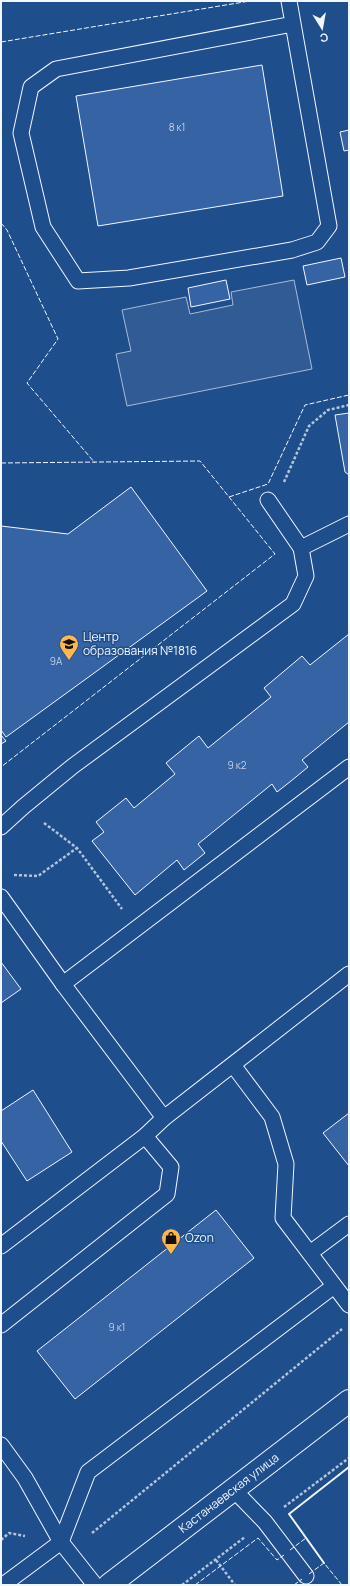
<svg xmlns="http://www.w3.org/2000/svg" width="350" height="1586" font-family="Manrope,sans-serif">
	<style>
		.built { fill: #305b95; stroke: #a8bbd7 }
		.building { fill: #3563a3; stroke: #f2f6ff }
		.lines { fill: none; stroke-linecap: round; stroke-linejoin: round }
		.service-casing { stroke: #f2f6ff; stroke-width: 17 }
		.tertiary-casing { stroke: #f2f6ff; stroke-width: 24 }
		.path { stroke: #b3c4dc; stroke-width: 2.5; stroke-dasharray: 3 2; stroke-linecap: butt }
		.service { stroke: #1f4e8c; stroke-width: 15 }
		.tertiary { stroke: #1f4e8c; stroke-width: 22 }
		.fence { stroke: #f2f6ff; stroke-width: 1; stroke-dasharray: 5 2; stroke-linecap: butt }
		.wall { stroke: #f2f6ff; stroke-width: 2 }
		.labels { text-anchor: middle; stroke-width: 3; stroke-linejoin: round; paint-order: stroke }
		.number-label { font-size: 10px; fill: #c3d1e8 }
		.poi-label { font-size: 12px; fill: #f2f6ff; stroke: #1f4e8c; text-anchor: start }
		.street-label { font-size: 12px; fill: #f2f6ff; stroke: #1f4e8c }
	</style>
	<rect width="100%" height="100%" fill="#1f4e8c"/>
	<path class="built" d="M294,280L312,369L127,406L116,354L131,351L122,310L186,297L190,314L233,305L231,292Z"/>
	<g class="building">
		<path d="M262,65L283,196L98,226L76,96Z"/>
		<path d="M349,130V150L344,151L340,132Z"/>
		<path d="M341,258L345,277L307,285L303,266Z"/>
		<path d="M226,280L230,299L191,307L188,288Z"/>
		<path d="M349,413V475L345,472L335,415Z"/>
		<path d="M131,487L207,591L6,737L1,730V526L68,534Z"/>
		<path d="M349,634V722L302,760L308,767L291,781L277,792L272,784L198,844L205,853L184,870L177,860L135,895L92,841L104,832L96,822L126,798L134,808L175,774L166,763L199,736L208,748L271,697L264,688L302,656L310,665Z"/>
		<path d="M1,735L6,741L1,744Z"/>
		<path d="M1,962L21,989L1,1003Z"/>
		<path d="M33,1090L72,1152L27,1181L1,1141V1111Z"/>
		<path d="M349,1113V1166L323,1133Z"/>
		<path d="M216,1210L254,1258L75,1399L37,1351Z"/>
	</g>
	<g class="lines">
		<defs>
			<g id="service">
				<path d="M289,1L329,226L317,242L292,250L129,278L78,281L43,227L21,133L31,87L56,69L293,24"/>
				<path d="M268,500L301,548"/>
				<path d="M1,827L23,807L73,766L293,604L306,576L301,548L349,524"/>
				<path d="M1,897L63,984L164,1118"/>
				<path d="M63,984L349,767"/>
				<path d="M233,1065L272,1117L286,1164L283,1218L349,1305"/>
				<path d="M1,1246L145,1136L164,1118L349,974"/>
				<path d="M310,1253L349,1224"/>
				<path d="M1,1325L167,1194L171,1167L145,1136"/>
				<path d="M1,1445L25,1478L61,1542L95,1585"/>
				<path d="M233,1489L265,1522L306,1576"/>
				<path d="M3,1585L61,1542L88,1472L334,1286"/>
			</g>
			<g id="tertiary">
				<path id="s1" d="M109,1585L349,1401"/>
			</g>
		</defs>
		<use href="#service" class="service-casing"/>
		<use href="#tertiary" class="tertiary-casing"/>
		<g class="path">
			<path d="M284,482L309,426L328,410L349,405"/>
			<path d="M44,823L77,848L122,909"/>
			<path d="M14,875L38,876L77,848"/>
			<path d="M284,1507L349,1458"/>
			<path d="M92,1533L342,1329"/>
			<path d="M1,1540L9,1533L25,1536"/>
			<path d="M216,1560L235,1585"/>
			<path d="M182,1585L245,1537"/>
		</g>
		<use href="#service" class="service"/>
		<use href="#tertiary" class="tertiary"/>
		<g class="fence">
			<path d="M1,42L250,1"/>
			<path d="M1,223L7,230L58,339L27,383L95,463"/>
			<path d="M1,463L200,461L275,554L1,767"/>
			<path d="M229,497L268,484L305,405L349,395"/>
			<path d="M290,1550L306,1538"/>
			<path d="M309,1574L324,1563L342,1585"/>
			<path d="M195,1585L258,1538L277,1560L284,1555"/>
			<path d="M294,1585L302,1579"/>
		</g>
		<path class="wall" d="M324,1563L289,1514L349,1467"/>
	</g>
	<defs>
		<symbol id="school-pin" viewBox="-11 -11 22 30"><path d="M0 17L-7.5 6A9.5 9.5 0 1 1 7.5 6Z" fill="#ffb74d" stroke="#1f4e8c"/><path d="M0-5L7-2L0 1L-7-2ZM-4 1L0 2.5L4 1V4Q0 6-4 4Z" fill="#111"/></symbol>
		<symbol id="shop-pin" viewBox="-11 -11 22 30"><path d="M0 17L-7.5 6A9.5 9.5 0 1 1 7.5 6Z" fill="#ffb74d" stroke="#1f4e8c"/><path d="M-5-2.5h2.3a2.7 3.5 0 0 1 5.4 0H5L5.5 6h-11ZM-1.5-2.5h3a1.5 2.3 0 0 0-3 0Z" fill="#111"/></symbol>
	</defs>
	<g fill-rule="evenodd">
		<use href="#school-pin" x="58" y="633" width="22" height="30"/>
		<use href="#shop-pin" x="160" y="1227" width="22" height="30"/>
	</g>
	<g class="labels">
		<g class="number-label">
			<text x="177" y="131">8 к1</text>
			<text x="56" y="665">9А</text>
			<text x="237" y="769">9 к2</text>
			<text x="117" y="1331">9 к1</text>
		</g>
		<g class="poi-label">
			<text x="83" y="641">Центр<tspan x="83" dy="14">образования №1816</tspan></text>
			<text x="185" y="1242">Ozon</text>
		</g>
		<g class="street-label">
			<text dy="4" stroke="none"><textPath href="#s1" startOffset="151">Кастанаевская улица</textPath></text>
		</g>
	</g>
	<rect width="350" height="1586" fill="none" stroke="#f2f6ff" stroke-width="4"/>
	<g transform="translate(322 28) rotate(169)" stroke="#1f4e8c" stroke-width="3" paint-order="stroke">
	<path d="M0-3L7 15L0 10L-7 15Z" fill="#f2f6ff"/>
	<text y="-6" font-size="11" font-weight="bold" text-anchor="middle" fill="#f2f6ff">С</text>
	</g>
</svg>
